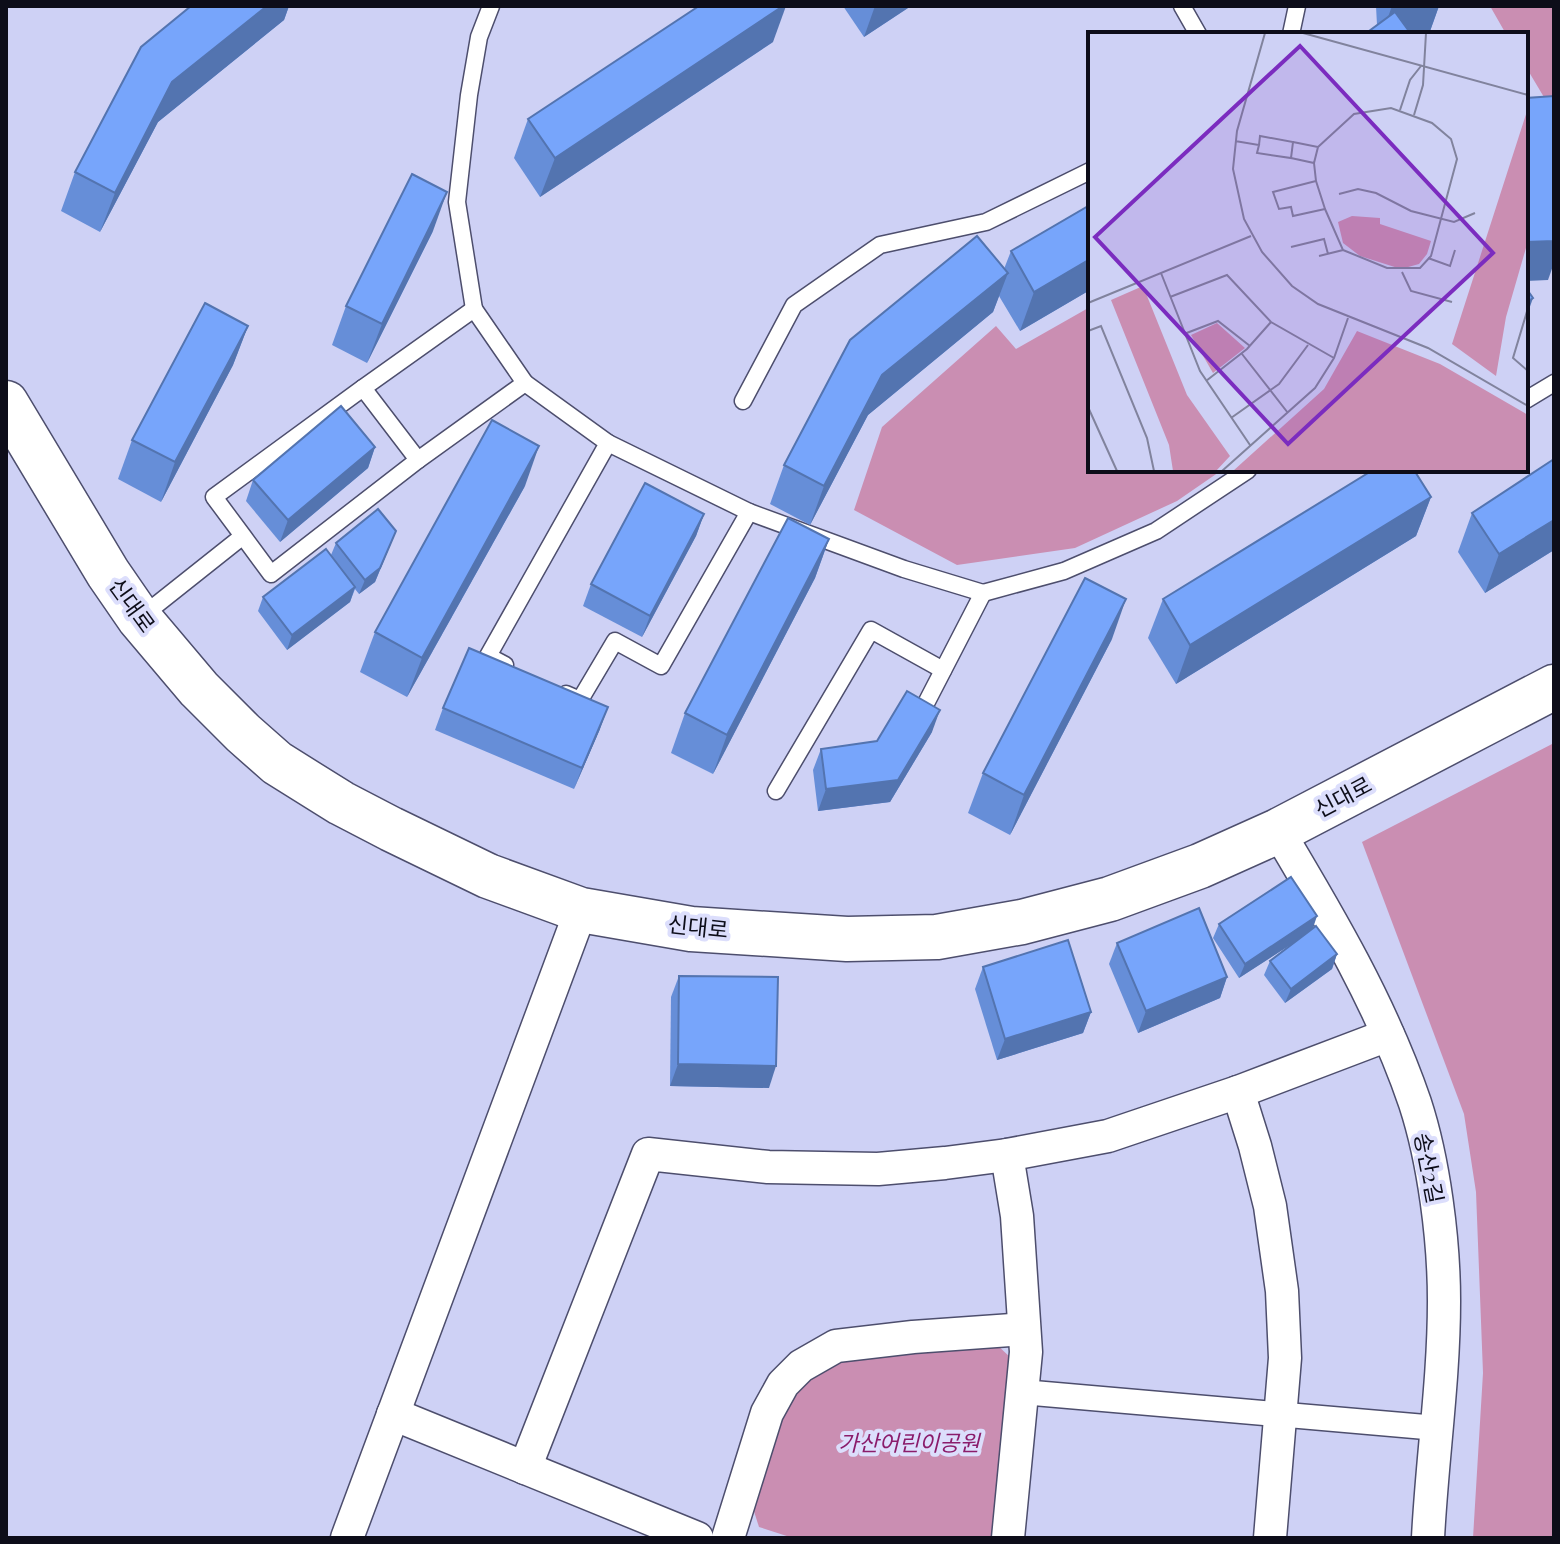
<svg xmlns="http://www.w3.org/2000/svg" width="1560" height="1544" font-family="'Playfair Display','Noto Sans KR',serif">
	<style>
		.green { fill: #ca8eb2 }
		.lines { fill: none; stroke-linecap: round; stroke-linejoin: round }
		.service-casing { stroke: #4d4e6d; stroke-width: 19 }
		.pedestrian-casing { stroke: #4d4e6d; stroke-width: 27 }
		.minor-casing { stroke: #4d4e6d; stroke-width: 35 }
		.secondary-casing { stroke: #4d4e6d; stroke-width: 47 }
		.service { stroke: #fff; stroke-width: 16 }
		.pedestrian { stroke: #fff; stroke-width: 24 }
		.minor { stroke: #fff; stroke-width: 32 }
		.secondary { stroke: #fff; stroke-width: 44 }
		.wall { fill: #668ed8 }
		.shaded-wall { fill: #5374b0 }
		.building { fill: #77a5fb; stroke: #5374b0; stroke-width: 2 }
		.labels { text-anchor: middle; stroke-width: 8; stroke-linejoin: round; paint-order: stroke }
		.street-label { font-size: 22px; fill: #0d0d19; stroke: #dcdefc }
		.park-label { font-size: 22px; font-style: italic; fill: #8a1c6b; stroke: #dcdefc }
		.inset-road { fill: none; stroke: #81839d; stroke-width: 2 }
		.view { fill: #7b2cbf; fill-opacity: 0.15; stroke: #7b2cbf; stroke-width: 4 }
		.inset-edge { fill: none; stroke: #0d0d19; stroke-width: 4 }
	</style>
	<rect width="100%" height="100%" fill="#ced1f5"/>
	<g class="green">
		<path d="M1490,6H1554V114L1526,67V34H1506Z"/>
		<path d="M1090,307V470H1222L1177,501L1075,548L957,565L854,510L882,427L996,326L1016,349Z"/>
		<path d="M1554,743V1538H1473L1483,1373L1476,1192L1464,1114L1362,842Z"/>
		<path d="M994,1342L1012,1359L998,1538H793L759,1527L751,1502L788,1398L805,1379L842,1358Z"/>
	</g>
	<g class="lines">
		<defs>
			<g id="service">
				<path d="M1182,6L1198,34"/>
				<path d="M1291,34L1297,6"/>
				<path d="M474,309L457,202L469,95L479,37L491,6"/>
				<path d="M363,388L474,309L525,383L418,460"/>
				<path d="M1526,400L1554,383"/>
				<path d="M743,401L794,305L880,245L986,222L1090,171"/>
				<path d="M749,512L904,569L983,593L921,713"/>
				<path d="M983,593L1064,571L1156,531L1248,470"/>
				<path d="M141,617L243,536L271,574L418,460L363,388L214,497L243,536"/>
				<path d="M505,665L488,656L608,443L525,383"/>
				<path d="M566,694L580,700L615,641L661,666L749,512L608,443"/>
				<path d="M776,791L871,630L943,670"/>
			</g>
			<path id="pedestrian" d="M1022,1392L1437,1428"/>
			<g id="minor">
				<path d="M1278,831C1330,918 1382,1006 1415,1103C1434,1161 1444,1240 1444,1301C1444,1380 1432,1459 1428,1538"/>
				<path d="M1238,1092L1255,1146L1270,1206L1282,1291L1285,1358L1270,1538"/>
				<path d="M1007,1155L1017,1216L1026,1352L1008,1538"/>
				<path d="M393,1414L697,1538"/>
				<path d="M525,1468L648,1154L768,1167L878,1169L945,1163L1007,1155L1108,1136L1238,1092L1388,1035"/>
				<path d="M347,1538L581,910"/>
				<path d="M728,1538L767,1413L783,1384L801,1366L836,1346L913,1337L1024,1329"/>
			</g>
			<path id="secondary" d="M6,403L108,573L139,618L199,689L243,733L277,763L341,803L391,829L488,876L581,910L691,929L847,939L937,937L1022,922L1110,899L1200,866L1278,831L1554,687"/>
		</defs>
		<use href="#service" class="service-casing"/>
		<use href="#pedestrian" class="pedestrian-casing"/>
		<use href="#minor" class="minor-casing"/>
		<use href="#secondary" class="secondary-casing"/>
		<use href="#service" class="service"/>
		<use href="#pedestrian" class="pedestrian"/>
		<use href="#minor" class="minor"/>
		<use href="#secondary" class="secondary"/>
	</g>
	<g class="wall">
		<path d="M191,6H289L284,20L158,122L100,232L61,211L75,172Z"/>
		<path d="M843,6H911L864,37Z"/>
		<path d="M1376,6H1439L1429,34H1365L1377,25Z"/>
		<path d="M773,42L540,197L514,158L528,119Z"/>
		<path d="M1090,205V290L1020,331L999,296L993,312L868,415L810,525L770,504L784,465L1004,269L1011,251Z"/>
		<path d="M433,231L367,363L332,345L346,306Z"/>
		<path d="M248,326L233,365L161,502L118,479L132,440Z"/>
		<path d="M375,447L368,468L280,542L246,501L253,480Z"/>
		<path d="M1554,459V550L1485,593L1458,552L1472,513Z"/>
		<path d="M525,486L407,697L360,672L375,632Z"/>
		<path d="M1431,497L1416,536L1176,684L1148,638L1163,599Z"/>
		<path d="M704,514L696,536L642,637L583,606L591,584Z"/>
		<path d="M396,531L375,582L359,594L355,589L350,602L287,650L258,611L263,597L331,555L336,543Z"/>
		<path d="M829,539L815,578L713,774L671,753L685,713Z"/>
		<path d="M1112,639L1010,835L968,813L983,773Z"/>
		<path d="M443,708L600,729L574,789L435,730Z"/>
		<path d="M932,732L890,802L818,811L813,770L821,749L877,741Z"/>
		<path d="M1219,924L1313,928L1337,954L1332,969L1285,1003L1264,975L1270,961L1291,944L1239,978L1213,938Z"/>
		<path d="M1117,943L1227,977L1220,998L1138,1033L1109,964Z"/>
		<path d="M983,967L1091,1012L1083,1033L997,1060L975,989Z"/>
		<path d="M679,976L769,1088L670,1086L671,997Z"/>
	</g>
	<g class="shaded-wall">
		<path d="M267,6H289L284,20L158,122L100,232L115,193L172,82Z"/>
		<path d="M783,6H786L773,42L540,197L555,158Z"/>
		<path d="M875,6H911L864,37Z"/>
		<path d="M1392,6H1439L1429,34H1382Z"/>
		<path d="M447,192L433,231L367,363L382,324Z"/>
		<path d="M1554,241V263L1548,280L1526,281V242Z"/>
		<path d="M1090,259V290L1020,331L1034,292Z"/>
		<path d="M1008,273L993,312L868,415L810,525L824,486L882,375Z"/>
		<path d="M1533,298L1526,318V303Z"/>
		<path d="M248,326L233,365L161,502L175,462Z"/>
		<path d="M539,446L525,486L407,697L422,658Z"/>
		<path d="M375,447L368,468L280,542L288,520Z"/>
		<path d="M1431,497L1416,536L1176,684L1190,645Z"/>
		<path d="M704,514L696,536L642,637L650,616Z"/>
		<path d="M1554,520V550L1485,593L1499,554Z"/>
		<path d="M396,531L375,582L359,594L365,580Z"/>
		<path d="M829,539L815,578L713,774L727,735Z"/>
		<path d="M355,587L350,602L287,650L292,635Z"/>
		<path d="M1126,599L1112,639L1010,835L1024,795Z"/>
		<path d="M608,707L600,729L574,789L582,768Z"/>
		<path d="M940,710L932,732L890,802L818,811L826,789Z"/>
		<path d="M1317,916L1312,931L1239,978L1245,964Z"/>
		<path d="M1337,954L1332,969L1285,1003L1291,989Z"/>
		<path d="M1227,977L1220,998L1138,1033L1146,1011Z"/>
		<path d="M1091,1012L1083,1033L997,1060L1005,1039Z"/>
		<path d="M678,1064L776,1066L769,1088L670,1086Z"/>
	</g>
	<g class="building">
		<path d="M191,6H267L172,82L115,193L75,172L141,47Z"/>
		<path d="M699,6H783L555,158L528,119Z"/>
		<path d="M1395,12L1411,34H1365Z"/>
		<path d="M1554,96V241L1526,242V98Z"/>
		<path d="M412,174L447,192L382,324L346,306Z"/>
		<path d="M1090,205V259L1034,292L1011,251Z"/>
		<path d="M977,236L1008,273L882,375L824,486L784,465L850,340Z"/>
		<path d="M1526,288L1533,298L1526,303Z"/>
		<path d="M205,303L248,326L175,462L132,440Z"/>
		<path d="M341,406L375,447L288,520L253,480Z"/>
		<path d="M492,420L539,446L422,658L375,632Z"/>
		<path d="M1554,459V520L1499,554L1472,513Z"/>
		<path d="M1373,470H1414L1431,497L1190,645L1163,599Z"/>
		<path d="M645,483L704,514L650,616L591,584Z"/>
		<path d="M378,509L396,531L380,568L365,580L336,543Z"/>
		<path d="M788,518L829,539L727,735L685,713Z"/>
		<path d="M326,549L355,587L292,635L263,597Z"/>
		<path d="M1085,578L1126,599L1024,795L983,773Z"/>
		<path d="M469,648L608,707L582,768L443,708Z"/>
		<path d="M907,691L940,710L898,780L826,789L821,749L877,741Z"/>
		<path d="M1291,877L1317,916L1245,964L1219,924Z"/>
		<path d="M1199,908L1227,977L1146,1011L1117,943Z"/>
		<path d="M1316,926L1337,954L1291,989L1270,961Z"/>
		<path d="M1068,940L1091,1012L1005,1039L983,967Z"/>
		<path d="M679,976L778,977L776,1066L678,1064Z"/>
	</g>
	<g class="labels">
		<g class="street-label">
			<text transform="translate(132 605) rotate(54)" y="8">신대로</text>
			<text transform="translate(1343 797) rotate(-28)" y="8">신대로</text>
			<text transform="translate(698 927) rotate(6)" y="8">신대로</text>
			<text transform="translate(1429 1168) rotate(79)" y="8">송산2길</text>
		</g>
		<g class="park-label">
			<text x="909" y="1451">가산어린이공원</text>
		</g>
	</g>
	<g transform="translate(1088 32)">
		<rect width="440" height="440" fill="#ced1f5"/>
		<path d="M440,76V209L418,285L408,344L364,312ZM264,184L292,186V192L343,209L339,222L331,232L313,237L272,224L255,211L250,190ZM55,254L99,363L142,424L128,439H85L81,413L23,268ZM129,291L157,316L125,341L103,303ZM269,299L352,332L440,383V439H145L236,357Z" fill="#ca8eb2"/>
		<path class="inset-road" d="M177,1L149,99L145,137L156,187L174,220L204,254L230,272L340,316L440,374M215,1L440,63M312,78L322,48L333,34M326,83L335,53L338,1M147,109L171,113L169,121L203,126L205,110L172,104L171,113M230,115L266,82L303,76L344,91L363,107L369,127L343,224L332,236H299L255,218M203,126L226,131L230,115L205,110M226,131L228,149L185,160L191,177L203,175L205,184L237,177L228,149M251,162L270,157L288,161L323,179L366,190L387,181M203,215L236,207L240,222M231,224L255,218L237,177M340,226L362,234L367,218M314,240L323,259L364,270M73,241L112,339L162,413M82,265L139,243L183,290L246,326M0,271L163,204M440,276L425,326L440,339M0,299L13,294L59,406L66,439M96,302L130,289L162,314M154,322L200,381M118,349L159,317L183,290M0,375L29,439M143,386L191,352L220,313M134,439L227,356L246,326L260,286"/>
		<path class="view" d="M212,14L405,221L200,412L7,205Z"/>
		<rect width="440" height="440" class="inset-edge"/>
	</g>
	<rect width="1560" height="1544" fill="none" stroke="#0d0d19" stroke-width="16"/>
</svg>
